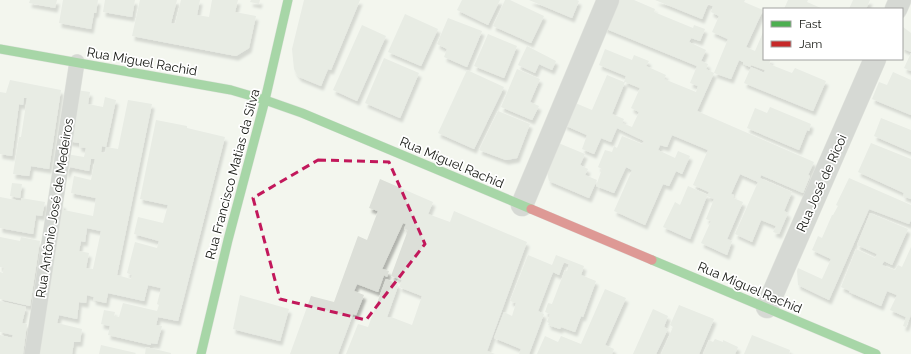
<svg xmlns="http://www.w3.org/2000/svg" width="911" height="354" font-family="Raleway,sans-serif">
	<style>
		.building { fill: #dcdfd8; fill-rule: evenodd; filter: url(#shadow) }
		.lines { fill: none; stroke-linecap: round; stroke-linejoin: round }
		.lane-casing { stroke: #cfd1cb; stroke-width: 16 }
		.street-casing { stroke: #cfd1cb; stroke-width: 23 }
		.fast-casing { stroke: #cfd1cb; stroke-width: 10 }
		.jam-casing { stroke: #cfd1cb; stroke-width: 10 }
		.lane { stroke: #b4b5b3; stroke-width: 15 }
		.street { stroke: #b4b5b3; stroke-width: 22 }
		.fast { stroke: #4caf50; stroke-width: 9 }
		.jam { stroke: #c62828; stroke-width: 9 }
		.marked { fill: none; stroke: #c2185b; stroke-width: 3; stroke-dasharray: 8 5; stroke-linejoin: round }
		.labels { text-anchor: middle; stroke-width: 3.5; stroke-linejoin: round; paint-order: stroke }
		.street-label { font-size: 13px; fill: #141611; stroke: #fff }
	</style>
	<defs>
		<filter id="shadow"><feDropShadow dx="2.5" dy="4.5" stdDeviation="1" flood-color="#0004"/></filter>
	</defs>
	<rect width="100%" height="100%" fill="#f3f6ee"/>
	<g class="building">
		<path d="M30,0H57L55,8L29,3Z"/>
		<path d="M63,0H98L96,13H94L91,29L59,23Z"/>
		<path d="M105,0H135L132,17L103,12Z"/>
		<path d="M140,0H177L171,23L175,24L181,0H200L197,15L209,17L212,0H238L235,12L256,16L249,48L236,56L132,36Z"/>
		<path d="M251,0H260L259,4L250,2Z"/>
		<path d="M304,0H360L331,70L328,69L321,86L299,77L296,73L294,69L292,49Z"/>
		<path d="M462,0H500L488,25L457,10Z"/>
		<path d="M505,0H510L544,16L531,43L493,26Z"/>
		<path d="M529,0H577L579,1L572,18Z"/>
		<path d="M616,0H634L655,9L654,12L693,28L694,25L705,29L700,41L691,38L689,42L706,50L701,61L708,64L706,69L714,73L697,111L814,162L808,175L810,176L803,193L761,175L760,178L792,192L784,211L788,213L779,234L773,232L776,226L761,220L752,242L735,234L758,182L740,174L731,194L734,195L733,198L743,202L727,239L732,241L727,255L701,243L711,221L706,219L714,199L707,196L690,239L663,227L675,202L680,205L688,186L708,195L709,192L693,185L708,150L672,135L667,147L660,145L658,150L675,158L678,151L690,156L682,174L676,171L669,186L663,184L645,225L614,211L632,170L626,167L614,193L596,186L602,169L598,167L605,150L612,152L614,146L617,148L622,136L642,144L644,141L617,128L611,142L601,138L594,154L582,149L587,135L564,125L573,102L592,110L607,75L624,82L626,76L599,65L605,49L632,60L634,55L649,61L646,66L666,75L664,79L696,92L698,86L690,83L697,66L604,28ZM625,82L640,88L631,108L639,112L632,127L622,123L624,119L612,114Z"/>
		<path d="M655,0H745L744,2L763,10L746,47L755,51L764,30V59H771L769,64L792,73L795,68L826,81L813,111L744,83L751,67L764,73L765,70L751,65L750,67L743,64V62L739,60L731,79L714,73L728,39L712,32L719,16L711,12L713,6L708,4L702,19Z"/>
		<path d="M788,0H808L807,2L823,9H784Z"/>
		<path d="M853,0H870L866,9H849Z"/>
		<path d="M405,14L438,29L421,66L388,52Z"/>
		<path d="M448,18L482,31L467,67L444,57L447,49L437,44Z"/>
		<path d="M362,25L386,36L357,101L333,90Z"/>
		<path d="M903,27L911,33V52L902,48V29Z"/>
		<path d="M488,34L517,46L504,78L474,66Z"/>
		<path d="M527,46L556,61L552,70L539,64L535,73L518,65Z"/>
		<path d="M911,53V71L904,68Z"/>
		<path d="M384,58L419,73L400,118L365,103Z"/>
		<path d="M517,69L540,79L530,102L539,106L532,120L501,107Z"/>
		<path d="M467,70L504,87L474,149L438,133Z"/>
		<path d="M893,72L911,80V115L872,99L879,82L887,85Z"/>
		<path d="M10,80L61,90L49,169L31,166L29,176L13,174L19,137H21L27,98H24L23,105L19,104L12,156L0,154V92L6,93Z"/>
		<path d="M76,90L90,92L88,104L103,107L105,97L116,100L106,147L102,146L101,152L105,153L106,147L118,149L128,100L152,104L117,275L131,279L132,275L127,273L135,242L157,248L159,241L134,234L138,217L163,223L168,205L140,199L156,120L187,126V128L225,137L178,321L158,317L156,325L162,326L157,344L151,343V345L108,335L110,326L101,324L104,310L115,312L114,316L119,317L123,303L157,311L159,305L157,304L161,288L148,285L144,301L108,293L106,303L93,300L94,297L87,295L86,303L79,302L77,319L59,315L57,323L82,329L80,342H74L72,354H38L59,204H63L64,210L93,216L96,198L71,193L74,176L91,180L95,159H91L89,171L70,167L66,175V154L84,157L86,148L79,147V143L68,141ZM87,228L101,231L93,269L86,268L89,253L79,251L81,241L85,242Z"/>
		<path d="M770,107L811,124L809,131L807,130L799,150L747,128L755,108L767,113Z"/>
		<path d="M498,111L530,124L517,158L506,160L479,150Z"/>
		<path d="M881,118L911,130V152L874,136Z"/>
		<path d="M556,142L585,154L580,165L588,169L585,175L597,180L589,198L549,181L546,167Z"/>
		<path d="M871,143L911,159V199L903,196L904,193L858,172Z"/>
		<path d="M849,178L911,205V220L909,224L869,209L829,300L798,285L797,271L798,268L822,279L831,259L812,250L818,236L822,238L832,215H833L838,206L836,205Z"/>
		<path d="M380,179L433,202L428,214L450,222L454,211L527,242L487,351L495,354H346L358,324L368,327L386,279L398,284L397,289L387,317L391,318V317L412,325L422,296L399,287L402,280L391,276L408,230L404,229L406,224L403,223L382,269L389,271L387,277L384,275L378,292L357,284L354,291L364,295L356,315L353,314L338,354H290L311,296L334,302L358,236L367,240L378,211L369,208Z"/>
		<path d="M12,183L22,184L20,198L10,196Z"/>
		<path d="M0,197L21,201V198L45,202L42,216L36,215L33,234L0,228Z"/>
		<path d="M870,213L908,229L892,265L884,261L882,265L895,270L898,265L902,267L911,247V315L906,327L903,326L906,317L890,310L897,295L887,291L881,306L849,292L850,291L841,287L856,249L875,258L877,254L857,245Z"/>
		<path d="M0,237L20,241L21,237L40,241L30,306L0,299V272L3,273L4,268L0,267Z"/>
		<path d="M528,255L552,265L556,255L584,266L581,275L596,281L583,317L581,316L575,332L561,327L560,329L548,325L549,323L547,322L550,314L545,312L548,303L552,304L565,270L567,271L569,264L564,262L559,275L553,272L538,311L544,314L529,354H519L521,349L494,338L504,312L512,316L516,303L510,301Z"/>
		<path d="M605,289L626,298L605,345L614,349L612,354H537L545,336L558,342L561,336L581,344Z"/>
		<path d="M240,295L289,309L280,341L233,329Z"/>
		<path d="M0,301L26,307L22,323L27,324L23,354H0V335L12,338L13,335L0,332Z"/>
		<path d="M679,305L714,319L699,354H661L673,327L670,325Z"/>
		<path d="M653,309L668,316L664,327L668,329L656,354H633Z"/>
		<path d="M752,335L790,350L789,354H744Z"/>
		<path d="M715,339L723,342V340L738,347L735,354H703L709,340L713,342Z"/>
		<path d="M101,345L136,353L135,354H99Z"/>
		<path d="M146,347L171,353V354H145Z"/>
	</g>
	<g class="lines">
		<defs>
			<path id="lane" d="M32,354L77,62"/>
			<g id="street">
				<path d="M896,9L900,0"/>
				<path d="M522,205L608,0"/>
				<path d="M767,307L875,59"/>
			</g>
			<g id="fast">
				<path d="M0,49L231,90L265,100L302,113L531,209"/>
				<path d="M652,260L876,354"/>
				<path d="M201,354L228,240L265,100L288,0"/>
			</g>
			<path id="jam" d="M531,209L652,260"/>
		</defs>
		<use href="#lane" class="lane-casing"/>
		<use href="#street" class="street-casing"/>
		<use href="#fast" class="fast-casing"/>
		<use href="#jam" class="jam-casing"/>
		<use href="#lane" class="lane"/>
		<use href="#street" class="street"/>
		<use href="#fast" class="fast"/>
		<use href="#jam" class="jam"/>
	</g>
	<path d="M0 0H911V354H0ZM318,160L389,162L425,244L366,320L280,299L253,198Z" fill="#f3f6ee" fill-opacity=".55" fill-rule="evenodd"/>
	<path class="marked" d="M318,160L389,162L425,244L366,320L280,299L253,198Z"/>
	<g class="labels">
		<g class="street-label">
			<text transform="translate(142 61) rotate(10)" y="5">Rua Miguel Rachid</text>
			<text transform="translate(452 162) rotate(23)" y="5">Rua Miguel Rachid</text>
			<text transform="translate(232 174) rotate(-75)" y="5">Rua Francisco Matias da Silva</text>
			<text transform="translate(821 183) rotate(-66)" y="5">Rua José de Ricoi</text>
			<text transform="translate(54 208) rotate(-81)" y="5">Rua Antônio José de Medeiros</text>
			<text transform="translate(750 287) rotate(23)" y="5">Rua Miguel Rachid</text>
		</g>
	</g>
	<rect x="763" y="8" width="140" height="52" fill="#ffffff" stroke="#a1a2a0"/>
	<rect x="771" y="21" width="20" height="6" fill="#4caf50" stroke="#a1a2a0"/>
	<text x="799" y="28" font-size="12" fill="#141611">Fast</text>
	<rect x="771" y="41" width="20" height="6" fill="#c62828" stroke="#a1a2a0"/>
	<text x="799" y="48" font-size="12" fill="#141611">Jam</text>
</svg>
